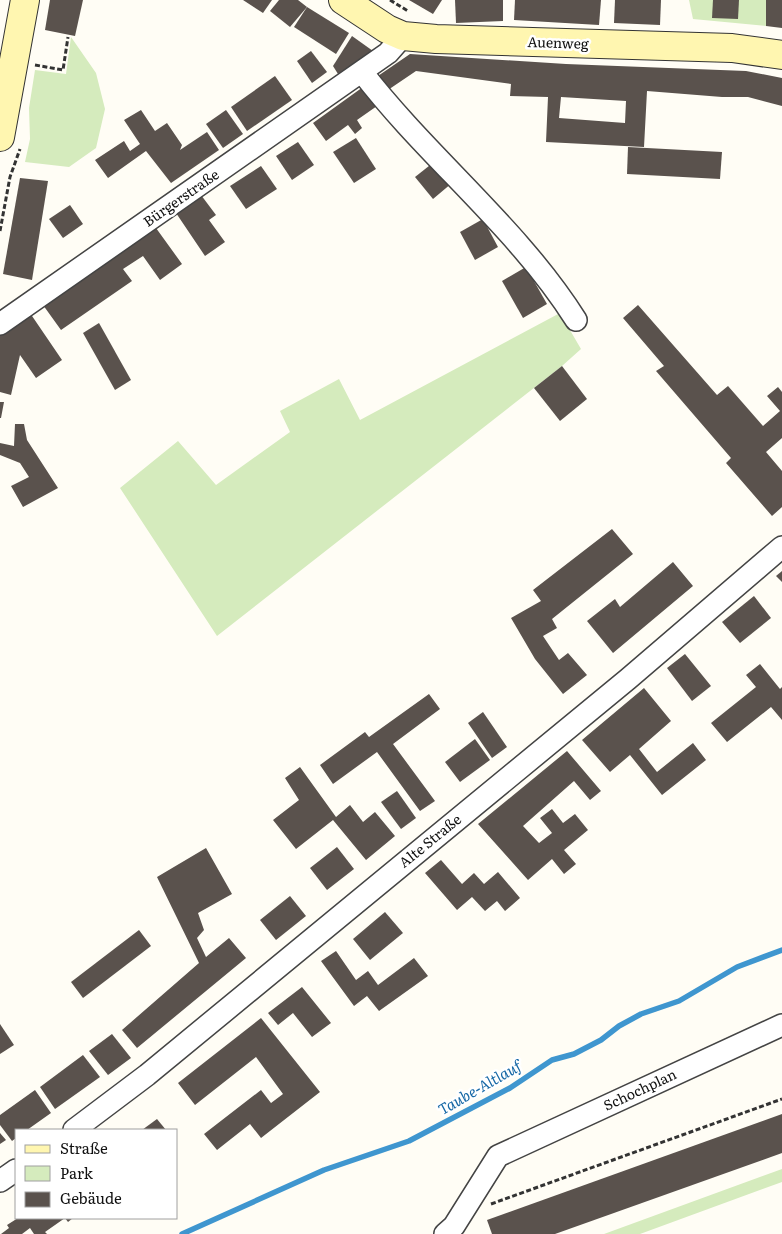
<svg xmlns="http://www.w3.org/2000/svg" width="782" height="1234" font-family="Literata,serif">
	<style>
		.green { fill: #d5ebbd }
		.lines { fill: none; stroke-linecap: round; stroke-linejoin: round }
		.stream { stroke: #3f96cf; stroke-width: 5.5 }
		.building { fill: #5a524d; fill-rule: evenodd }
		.street-casing { stroke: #444; stroke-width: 24 }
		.secondary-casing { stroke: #333; stroke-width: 30 }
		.path { stroke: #333; stroke-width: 3; stroke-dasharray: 5 2.5; stroke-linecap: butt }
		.street { stroke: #fff; stroke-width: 21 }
		.secondary { stroke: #fff6b0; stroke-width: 28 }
		.labels { text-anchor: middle; stroke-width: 5; stroke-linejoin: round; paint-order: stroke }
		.street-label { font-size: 14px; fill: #111; stroke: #fff }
		.water-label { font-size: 15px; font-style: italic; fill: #1768a6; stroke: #fff }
	</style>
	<rect width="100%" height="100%" fill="#fffdf5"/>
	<g class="green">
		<path d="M689,0H766V26L693,19Z"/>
		<path d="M71,37L96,73L105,109L96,148L69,167L25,162L30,139L29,108L35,70L66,74Z"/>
		<path d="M560,313L581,349L562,366L217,636L120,488L178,441L216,485L290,432L280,411L339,379L360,420Z"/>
		<path d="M782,1169V1182L640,1234H604Z"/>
	</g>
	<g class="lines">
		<path class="stream" d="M182,1234L324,1170L409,1141L510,1088L552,1060L574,1054L601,1040L619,1026L641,1014L679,1001L737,967L782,950"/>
	</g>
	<g class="building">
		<path d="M50,0H83L75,36L45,30Z"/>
		<path d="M243,0H272L263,13Z"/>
		<path d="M279,0H298L307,7L290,27L270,11Z"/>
		<path d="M409,0H442L433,14Z"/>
		<path d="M455,0H503V21L456,23Z"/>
		<path d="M515,0H601L599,25L514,20Z"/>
		<path d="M615,0H661L660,25L614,23Z"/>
		<path d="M713,0H739L738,19L712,18Z"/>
		<path d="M766,0H782V28L766,26Z"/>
		<path d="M307,7L349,33L336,54L294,27Z"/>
		<path d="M352,36L373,51L338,74L333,66Z"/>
		<path d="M311,51L327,72L312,83L297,61Z"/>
		<path d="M410,54L566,64L746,71L782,78V106L748,97H722L647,91L644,147L546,142L548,97L510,96L511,84L416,71L385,92L375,78ZM561,97L626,101L625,123L559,118Z"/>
		<path d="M275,76L292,100L247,131L231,107Z"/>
		<path d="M363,87L377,106L357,120L362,128L355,134L348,125L326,141L313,123Z"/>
		<path d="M141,110L155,131L167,123L182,145L180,150L207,132L219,150L171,183L146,151L108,178L95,160L124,141L130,151L140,144L124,120Z"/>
		<path d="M226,110L243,134L223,148L206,124Z"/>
		<path d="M356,138L376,169L354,183L333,152Z"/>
		<path d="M298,142L314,165L292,180L276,156Z"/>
		<path d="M628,147L722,152L720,179L627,174Z"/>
		<path d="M434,162L452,183L433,199L415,177Z"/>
		<path d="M261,166L277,189L246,209L230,186Z"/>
		<path d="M20,178L48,181L32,280L3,274Z"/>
		<path d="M201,195L216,215L209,220L225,242L205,256L176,213Z"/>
		<path d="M70,205L83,224L63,238L49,219Z"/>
		<path d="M483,219L498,247L475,260L460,232Z"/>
		<path d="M156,228L182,264L160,280L143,256L123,269L132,281L61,330L43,305Z"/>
		<path d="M526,267L547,304L523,318L502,281Z"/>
		<path d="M638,305L717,395L728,386L763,426L780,411L767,396L778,387L782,392V438L766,452L782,471V507L772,516L726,463L731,458L656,371L664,366L623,318Z"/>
		<path d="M30,313L62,360L36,378L20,355L11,395L0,392V333Z"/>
		<path d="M99,323L131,380L115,390L83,333Z"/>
		<path d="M562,366L587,399L560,421L534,388Z"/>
		<path d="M0,402H4L1,418H0Z"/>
		<path d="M15,424H24L27,440L58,488L23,507L11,486L29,477L20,463L0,455V443L14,446Z"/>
		<path d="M612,529L633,554L552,619L557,628L543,636L559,660L568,653L587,675L563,694L535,659L511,618L541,601L533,590Z"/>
		<path d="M673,562L693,586L613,653L587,621L615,599L620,607Z"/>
		<path d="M782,571V582L776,576Z"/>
		<path d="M754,596L771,618L740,643L722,622Z"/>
		<path d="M685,654L711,686L692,701L667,668Z"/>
		<path d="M760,664L780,689L782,687V720L771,707L727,742L711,723L756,687L746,675Z"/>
		<path d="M644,688L671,721L639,749L657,772L693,743L706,760L662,795L630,755L610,772L582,740Z"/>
		<path d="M429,694L440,709L393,744L435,801L420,811L377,752L333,784L320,765L365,732L369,737Z"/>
		<path d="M483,712L507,747L492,758L468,723Z"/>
		<path d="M475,739L490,760L460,782L445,762Z"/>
		<path d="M567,751L601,791L590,800L574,781L523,826L539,843L552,833L540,818L552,809L563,823L575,814L588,830L564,850L576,864L564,874L552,859L528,880L478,824Z"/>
		<path d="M300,767L336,817L350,805L363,822L375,812L395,836L366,860L333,820L296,849L273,820L299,800L285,778Z"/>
		<path d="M397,791L416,818L401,829L381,802Z"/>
		<path d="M337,847L354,869L327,890L310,868Z"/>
		<path d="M206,848L232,894L198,913L204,930L197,938L206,957L229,938L246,958L137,1048L122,1030L199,963L157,877Z"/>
		<path d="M441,860L462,884L474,873L484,884L498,872L520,898L505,911L497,901L485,911L472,897L457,910L425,873Z"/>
		<path d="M290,896L306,916L276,940L260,920Z"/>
		<path d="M385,912L403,933L370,960L353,939Z"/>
		<path d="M139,930L151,946L83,998L71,982Z"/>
		<path d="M336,951L356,980L368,971L378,985L414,958L428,976L379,1011L367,996L354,1006L321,961Z"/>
		<path d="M302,987L331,1023L312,1037L293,1013L278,1025L268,1013Z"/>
		<path d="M261,1018L320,1092L261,1138L250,1124L217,1150L204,1134L261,1090L271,1103L283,1094L256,1057L195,1105L178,1083Z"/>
		<path d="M0,1024L14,1045L0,1054Z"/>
		<path d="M112,1034L131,1058L108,1075L89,1051Z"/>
		<path d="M83,1055L100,1077L55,1109L40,1087Z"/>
		<path d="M35,1090L51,1113L27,1130H16V1138L12,1141L0,1125V1115Z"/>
		<path d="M782,1114V1153L555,1234H492L487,1220Z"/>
		<path d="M157,1119L166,1130H142Z"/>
		<path d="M0,1133L6,1140L0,1144Z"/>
		<path d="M18,1218L24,1219L73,1218L68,1222L65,1218L45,1232L47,1234H34L30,1228L22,1234H1L9,1228L7,1225Z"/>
	</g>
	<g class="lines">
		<defs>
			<g id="street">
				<path d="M362,72C428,158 518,228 576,320"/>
				<path d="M0,324L388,53L403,36"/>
				<path d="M74,1130L147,1075L628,679L782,547"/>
				<path d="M0,1181L16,1170"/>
				<path d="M445,1234L454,1226L498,1156L782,1025"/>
			</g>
			<g id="secondary">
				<path d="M343,0L387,29L403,36L436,39L732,48L782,55"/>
				<path d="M0,137L25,0"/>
			</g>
		</defs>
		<use href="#street" class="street-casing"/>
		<use href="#secondary" class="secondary-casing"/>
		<g class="path">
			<path d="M390,0L408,11"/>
			<path d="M35,65L63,70L68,37"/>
			<path d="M0,231L10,177L20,149"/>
			<path d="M491,1204L782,1099"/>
		</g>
		<use href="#street" class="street"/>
		<use href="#secondary" class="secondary"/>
	</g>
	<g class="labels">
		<g class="street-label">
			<text transform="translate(558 43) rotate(2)" y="5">Auenweg</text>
			<text transform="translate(181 198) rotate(-35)" y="5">Bürgerstraße</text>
			<text transform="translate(430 841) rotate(-39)" y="5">Alte Straße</text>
			<text transform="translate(640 1090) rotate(-25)" y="5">Schochplan</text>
		</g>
		<g class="water-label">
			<text transform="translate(480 1088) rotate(-30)" y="5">Taube-Altlauf</text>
		</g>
	</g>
	<rect x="15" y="1129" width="162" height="90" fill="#ffffff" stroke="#a0a0a0"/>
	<rect x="25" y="1145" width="25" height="8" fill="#fff6b0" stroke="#a0a0a0"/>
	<text x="60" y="1154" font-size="15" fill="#111111">Straße</text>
	<rect x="25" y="1166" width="25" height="15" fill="#d5ebbd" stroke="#a0a0a0"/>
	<text x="60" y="1179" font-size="15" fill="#111111">Park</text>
	<rect x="25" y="1192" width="25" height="15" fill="#5a524d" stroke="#a0a0a0"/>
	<text x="60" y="1204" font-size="15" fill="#111111">Gebäude</text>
</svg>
